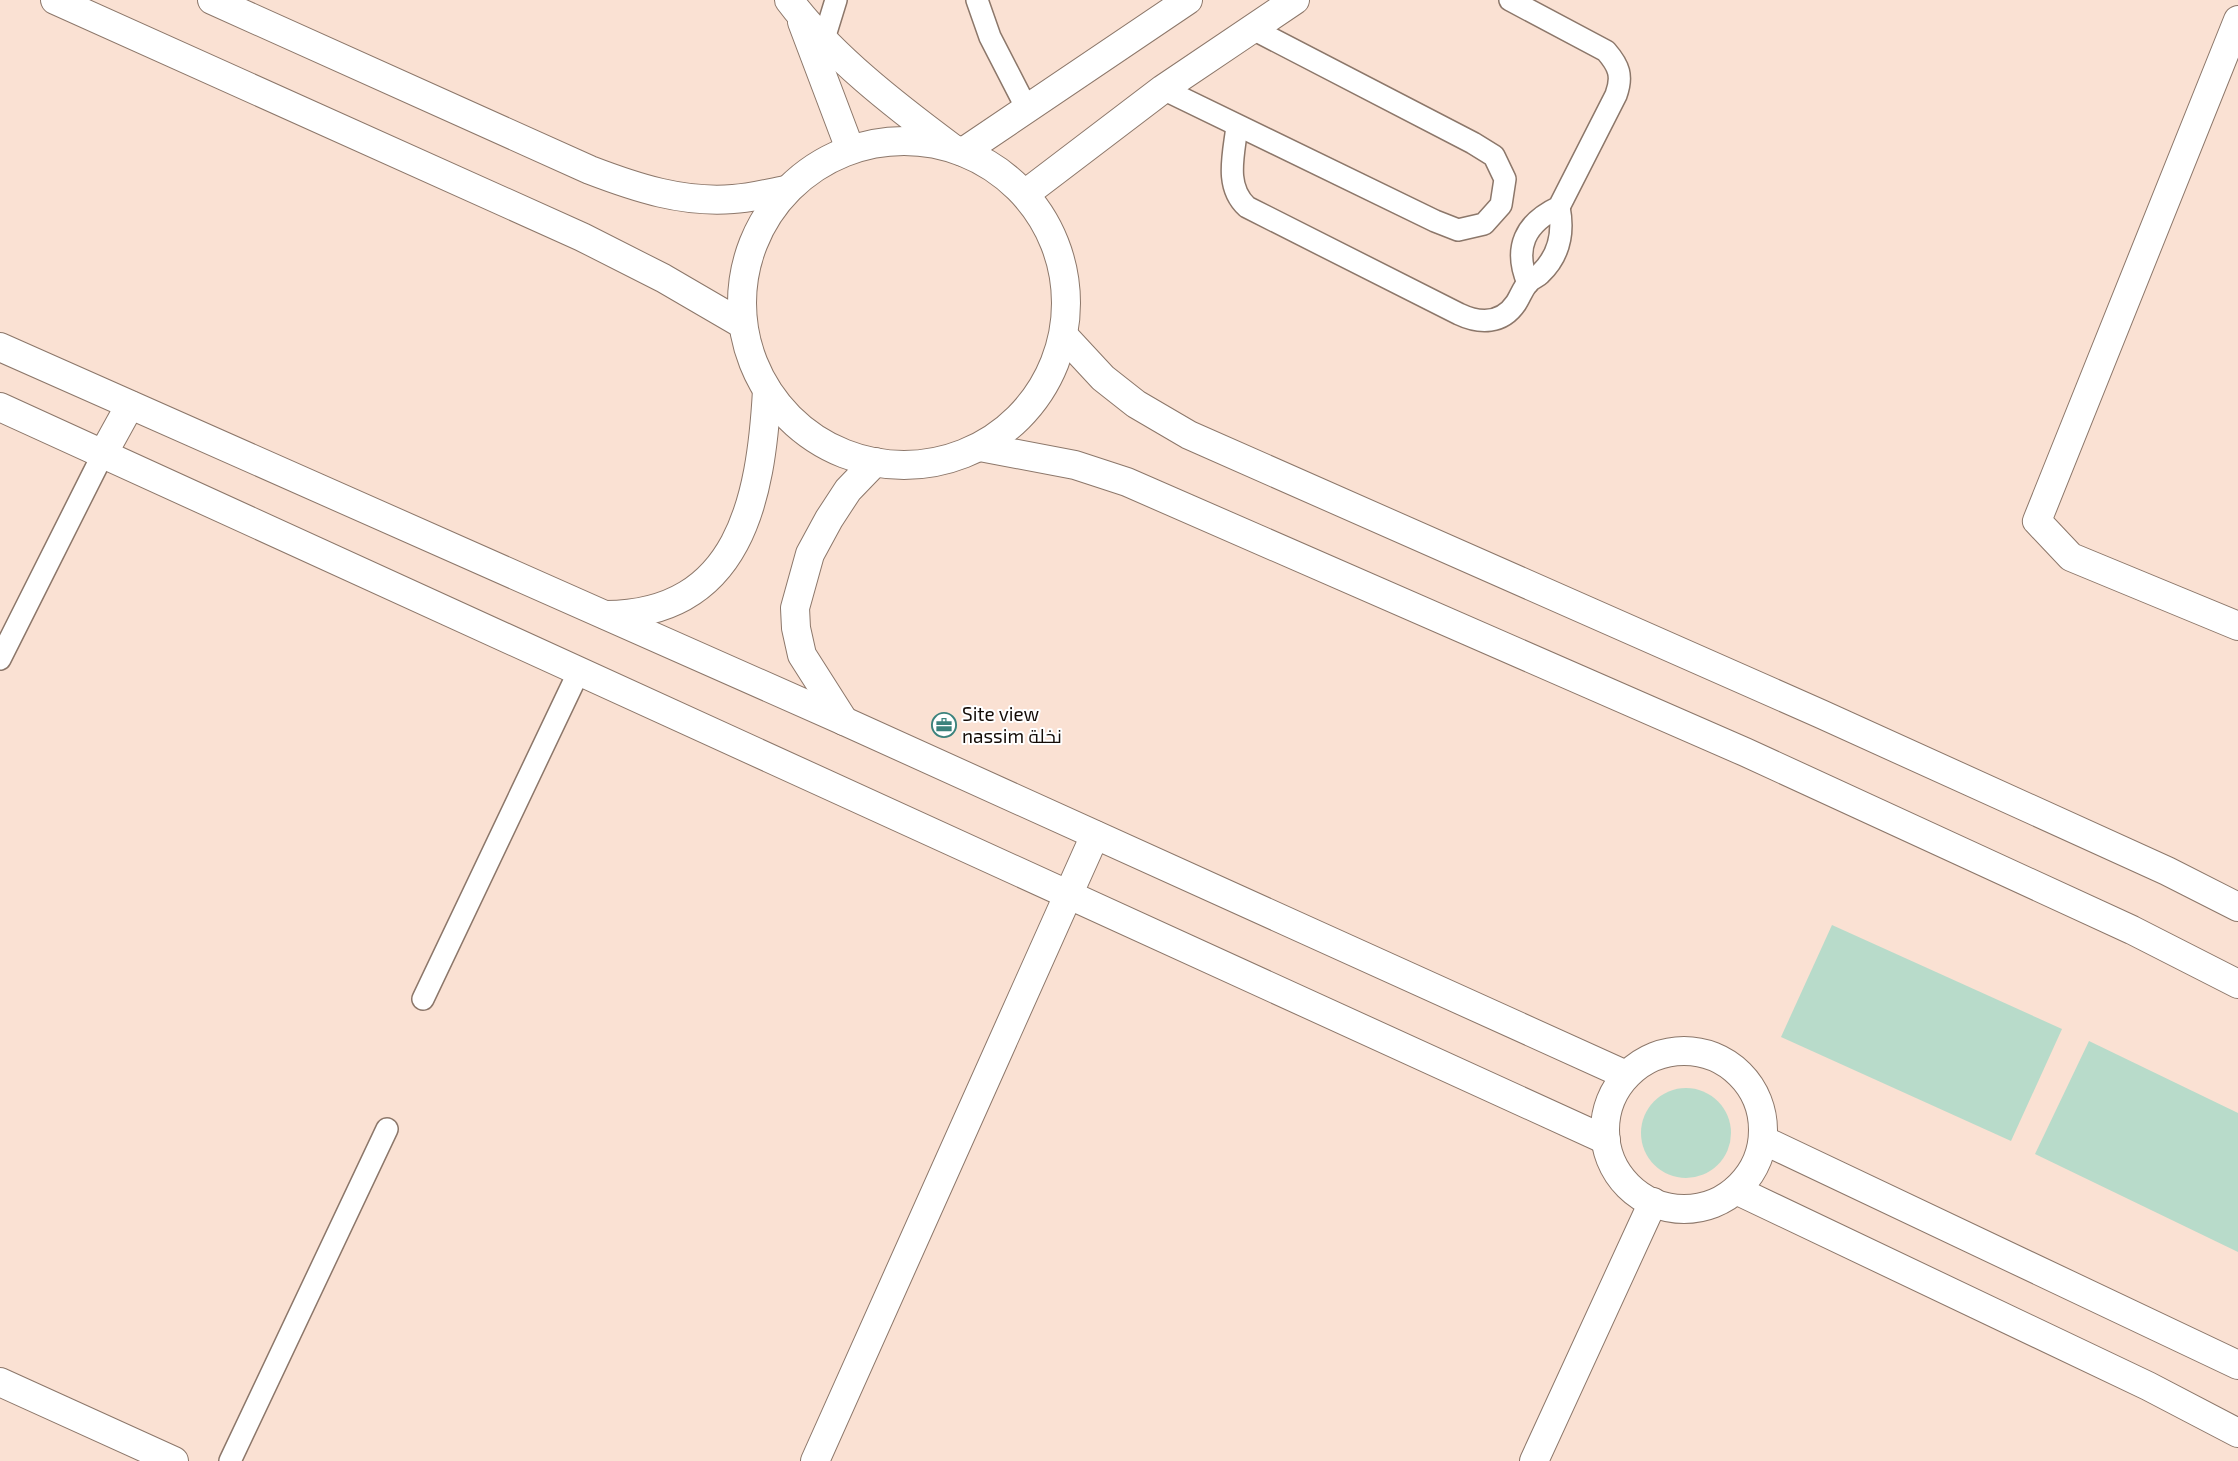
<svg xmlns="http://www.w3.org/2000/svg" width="2238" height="1461" font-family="'Exo 2',Cairo,sans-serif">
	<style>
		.green { fill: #b8dbca }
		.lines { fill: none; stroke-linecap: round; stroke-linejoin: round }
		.service-casing { stroke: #8c776a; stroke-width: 24 }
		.minor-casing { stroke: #8c776a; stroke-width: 30 }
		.trunk-casing { stroke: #8c776a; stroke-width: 30 }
		.service { stroke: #fff; stroke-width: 21 }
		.minor { stroke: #fff; stroke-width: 28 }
		.trunk { stroke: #fff; stroke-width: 28 }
		.labels { text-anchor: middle; stroke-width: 4; stroke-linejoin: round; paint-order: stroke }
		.poi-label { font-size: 19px; fill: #140c07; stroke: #fff; text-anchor: start }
	</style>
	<rect width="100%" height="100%" fill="#fae1d3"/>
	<g class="green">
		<path d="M1832,925L2062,1029L2011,1141L1781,1037Z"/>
		<path d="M2089,1041L2238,1113V1252L2035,1154Z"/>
		<circle cx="1686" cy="1133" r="45"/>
	</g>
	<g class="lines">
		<defs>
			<g id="service">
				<path d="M977,0L990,37L1027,109"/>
				<path d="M1510,0L1606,51C1619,66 1623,76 1616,95L1559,207C1525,223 1513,248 1528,283"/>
				<path d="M824,39L836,0"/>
				<path d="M1163,89L1435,221L1458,230L1484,224L1501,205L1505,179L1494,156L1473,143L1251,28"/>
				<path d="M1237,126C1234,154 1224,186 1247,207L1459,314C1480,324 1502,324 1516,303C1520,297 1523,288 1528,283C1531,279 1537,277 1540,274C1560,255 1564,232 1559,207"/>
				<path d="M0,659L103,454"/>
				<path d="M423,999L579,671"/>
				<path d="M230,1461L387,1129"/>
			</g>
			<g id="minor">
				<path d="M789,0C831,56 896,106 951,147"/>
				<path d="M2238,20L2037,521L2071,557L2238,626"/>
				<path d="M802,22L850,149"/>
				<path d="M963,152L1188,0"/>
				<path d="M1025,194L1163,89L1295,0"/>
				<path d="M0,347L844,721L1626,1075"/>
				<path d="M0,407L1606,1140"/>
				<path d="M103,454L130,405"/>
				<path d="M606,615C740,614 761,499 767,390"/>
				<path d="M844,721L802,655L796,628L795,608L810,554L829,519L848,490L875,462"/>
				<circle cx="1684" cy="1130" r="79"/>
				<path d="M1763,1140L2238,1365"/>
				<path d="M1736,1190L2148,1386L2238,1433"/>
				<path d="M0,1382L174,1461"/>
				<path d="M815,1461L1095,835"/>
				<path d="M1534,1461L1653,1202"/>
			</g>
			<g id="trunk">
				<path d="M55,0L582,237L663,278L742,324"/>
				<path d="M212,0L590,170C637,188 683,203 733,199C751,198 769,193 786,190"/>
				<circle cx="904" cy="303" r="162"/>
				<path d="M1064,336L1103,378L1136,404L1189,435L1821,714L2167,871L2238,907"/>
				<path d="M980,447L1075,465L1127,482L1745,752L2132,930L2238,984"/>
			</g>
		</defs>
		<use href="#service" class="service-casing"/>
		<use href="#minor" class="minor-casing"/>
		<use href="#trunk" class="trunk-casing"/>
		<use href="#service" class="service"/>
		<use href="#minor" class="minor"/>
		<use href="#trunk" class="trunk"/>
	</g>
	<defs>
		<symbol id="office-ring" viewBox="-11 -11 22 22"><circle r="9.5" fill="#fff" stroke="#3b827c" stroke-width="1.5"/><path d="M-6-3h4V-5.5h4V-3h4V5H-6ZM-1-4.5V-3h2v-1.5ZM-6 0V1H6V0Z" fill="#3b827c"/></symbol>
	</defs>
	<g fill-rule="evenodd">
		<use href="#office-ring" x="930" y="711" width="28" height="28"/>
	</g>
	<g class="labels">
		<g class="poi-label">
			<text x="962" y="721">Site view<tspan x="962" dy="22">nassim نخلة</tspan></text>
		</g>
	</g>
</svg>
